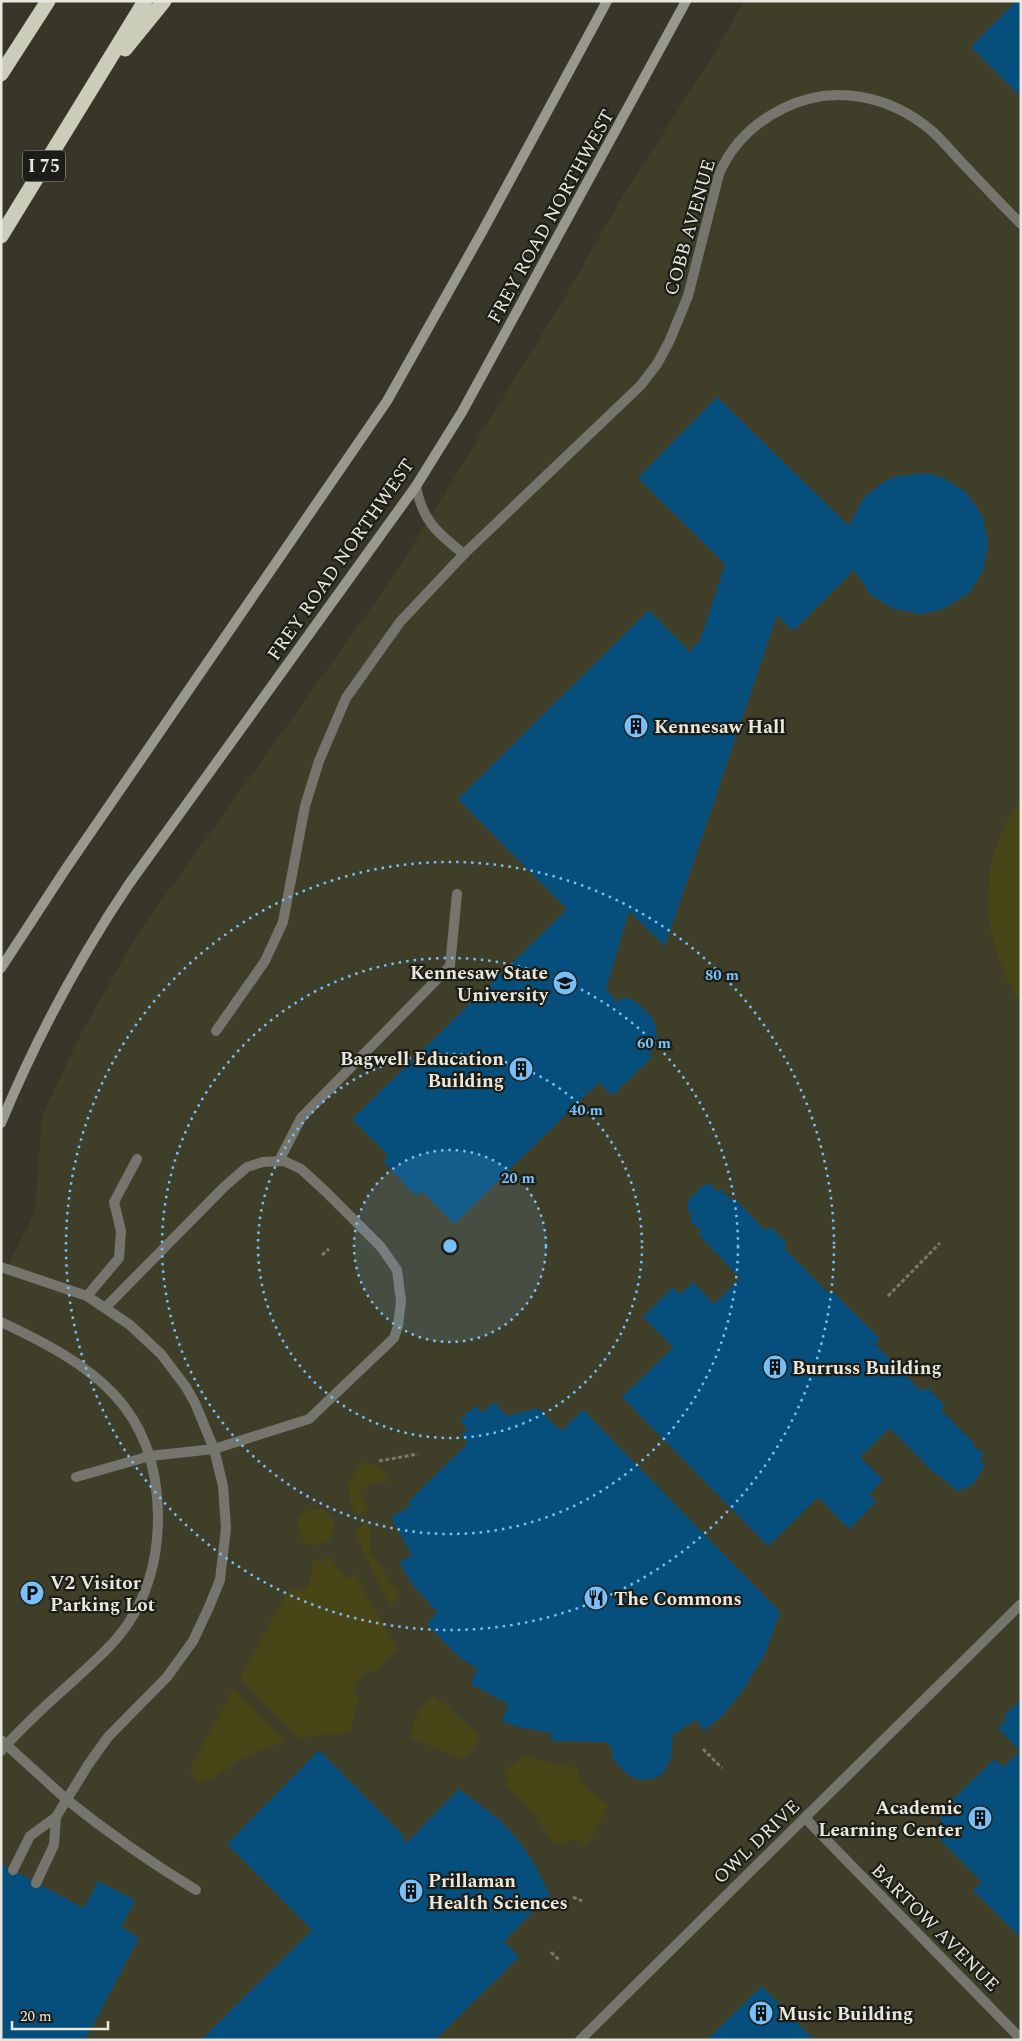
<svg xmlns="http://www.w3.org/2000/svg" width="1022" height="2041" font-family="Spectral,serif">
	<style>
		.built { fill: #3f3f29 }
		.green { fill: #484517 }
		.building { fill: #064f7c }
		.lines { fill: none; stroke-linecap: round; stroke-linejoin: round }
		.path { stroke: #7a796d; stroke-width: 3; stroke-dasharray: 4 2.5; stroke-linecap: butt }
		.lane { stroke: #75756e; stroke-width: 10 }
		.street { stroke: #75756e; stroke-width: 10 }
		.secondary { stroke: #98988d; stroke-width: 10 }
		.highway { stroke: #ccccba; stroke-width: 15 }
		.ring { fill: none; stroke: #78bff7; stroke-width: 2.5; stroke-dasharray: 2.5 5 }
		.labels { text-anchor: middle; stroke-width: 4.5; stroke-linejoin: round; paint-order: stroke }
		.shield { fill: #1d1d17; stroke: #ababa3; stroke-width: 1 }
		.shield-label { font-size: 18px; font-weight: bold; fill: #e8e8df }
		.street-label { font-size: 19px; fill: #e8e8df; stroke: #1d1d17 }
		.poi-label { font-size: 19px; font-weight: bold; fill: #e8e8df; stroke: #1d1d17; text-anchor: start }
		.centre { fill: #78bff7; stroke: #1d1d17; stroke-width: 2.5 }
		.ring-label { font-size: 15px; text-anchor: middle; font-weight: bold; fill: #78bff7; stroke: #1d1d17; stroke-width: 4.5; stroke-linejoin: round; paint-order: stroke }
	</style>
	<rect width="100%" height="100%" fill="#373628"/>
	<path class="built" d="M744,1H1021V2040H1V1279L35,1212L42,1116L82,1032L137,935L394,576L569,290L624,194L715,53Z"/>
	<g class="green">
		<path d="M1021,799V1005C979,936 974,866 1021,799Z"/>
		<path d="M369,1463C379,1465 385,1471 388,1481L372,1483L360,1490L359,1493L369,1510L356,1516L349,1498L348,1485L360,1464Z"/>
		<circle cx="316" cy="1527" r="18"/>
		<path d="M368,1521L370,1526L371,1555C380,1564 384,1572 390,1582C394,1588 398,1588 399,1595L391,1606L378,1582L355,1533L365,1522Z"/>
		<path d="M330,1557L346,1579L355,1574L366,1596L398,1648L373,1673L368,1669L358,1681L352,1695L360,1697L354,1711L351,1732L298,1738L240,1678L289,1589H305C313,1581 312,1571 312,1560L320,1561Z"/>
		<path d="M234,1689L285,1741L242,1758L212,1778L199,1781L191,1774L192,1764Z"/>
		<path d="M434,1695L470,1727L479,1737L468,1757L456,1756L410,1738C413,1719 420,1708 434,1695Z"/>
		<path d="M522,1756L577,1768C575,1784 598,1798 609,1805L587,1844L575,1839L556,1845L524,1803L505,1785L508,1780L504,1773L505,1769L519,1761Z"/>
	</g>
	<g class="building">
		<path d="M1016,1H1021V97L971,47Z"/>
		<path d="M717,397L849,526L864,497L885,481L898,476L927,473L944,478L966,492L983,517L988,544L983,571L969,593L943,609L922,614L894,609L871,595L854,570L793,631L777,615L665,946L629,911L606,989L618,1002L623,997L630,999L636,1002L649,1014L654,1021L657,1037L656,1044L649,1055L652,1057L612,1096L599,1082L454,1224L422,1191L416,1196L383,1161L388,1155L352,1119L567,909L458,799L649,610L691,653L696,642L699,644L725,564L638,478Z"/>
		<path d="M710,1183L718,1192L721,1189L732,1201L734,1198L766,1231L770,1226L787,1244L784,1248L829,1294L832,1291L880,1339L875,1344L922,1392L927,1387L945,1406L941,1410L974,1443L972,1444L984,1455L979,1460L985,1465L974,1483L966,1488L957,1491L937,1474L936,1475L890,1428L860,1457L883,1480L869,1494L876,1502L849,1529L818,1497L768,1546L622,1397L673,1347L643,1317L673,1287L680,1294L693,1282L714,1304L740,1278L698,1234L701,1231L689,1219L693,1216L687,1209L689,1199L702,1186Z"/>
		<path d="M494,1402L507,1416L538,1408L561,1431L583,1410L780,1612L765,1654L741,1693L723,1715L704,1731L696,1720L673,1735L671,1758L662,1774L653,1779L640,1780L627,1774L611,1757L614,1753L607,1742L551,1741V1733L514,1726L502,1721L508,1704L471,1684L477,1668L463,1660L450,1648L427,1624L437,1612L413,1585L399,1562L412,1555L391,1517L411,1506L408,1502L468,1443L461,1435L467,1428L460,1420L475,1406L482,1413Z"/>
		<path d="M1021,1699V1938L973,1890L982,1882L932,1831L942,1821L937,1815L994,1759L1003,1767L1020,1751L998,1728L1007,1719L1004,1716Z"/>
		<path d="M319,1750L404,1836L402,1839L406,1843L459,1789L501,1821L517,1839L532,1860L550,1895L504,1941L519,1957L435,2040H201L312,1930L227,1844Z"/>
		<path d="M1,1864L84,1908L98,1881L135,1900L121,1927L139,1938L85,2040H1Z"/>
		<path d="M762,1986L814,2040H707Z"/>
	</g>
	<g class="lines">
		<g class="path">
			<path d="M322,1255L329,1249"/>
			<path d="M888,1296L940,1243"/>
			<path d="M379,1461L418,1454"/>
			<path d="M703,1749L722,1768"/>
			<path d="M573,1897L582,1901"/>
			<path d="M551,1952L560,1961"/>
		</g>
		<g class="lane">
			<path d="M216,1031L265,961L283,922L305,806L319,761L346,698L400,622L464,554"/>
			<path d="M279,1161L301,1118L450,966L457,894"/>
			<path d="M76,1477L150,1456L214,1449L309,1419L394,1338L398,1326L401,1301L397,1270L381,1247L324,1190L301,1169L284,1161L263,1162L247,1167L224,1187L105,1308"/>
			<path d="M1,1751L6,1745"/>
			<path d="M66,1799C108,1833 150,1862 196,1890"/>
			<path d="M13,1870L30,1836L56,1817"/>
			<path d="M36,1883L54,1845L56,1817"/>
		</g>
		<g class="street">
			<path d="M416,486C422,520 437,533 464,554L641,385L657,364L669,342L688,296L719,174C732,144 755,122 784,108C834,83 891,96 932,131C945,143 956,157 968,169C986,188 1003,206 1021,224"/>
			<path d="M1,1267L87,1296L130,1325L161,1354L186,1387L195,1403L214,1449L223,1486L226,1528L220,1580L209,1607L193,1641L167,1677L108,1737L88,1765L56,1817"/>
			<path d="M87,1296L119,1258L121,1231L114,1202L137,1159"/>
			<path d="M1,1322C93,1365 157,1406 158,1517C158,1556 149,1593 127,1625C112,1647 91,1664 72,1682C49,1702 27,1723 6,1745"/>
			<path d="M1,1740L66,1799"/>
			<path d="M805,1818L1021,2039"/>
			<path d="M580,2040L1021,1604"/>
		</g>
		<g class="secondary">
			<path d="M1,968L65,870L387,401L482,232L607,1"/>
			<path d="M1,1123C36,1039 78,960 129,884L416,486L462,412L686,1"/>
		</g>
		<g class="highway">
			<path d="M125,49L164,1"/>
			<path d="M1,74L48,1"/>
			<path d="M1,236L145,1"/>
		</g>
	</g>
	<circle cx="450" cy="1246" r="96" fill="#78bff7" fill-opacity=".12"/>
	<g class="ring">
		<circle cx="450" cy="1246" r="96"/>
		<circle cx="450" cy="1246" r="192"/>
		<circle cx="450" cy="1246" r="288"/>
		<circle cx="450" cy="1246" r="384"/>
	</g>
	<defs>
		<symbol id="building-disc" viewBox="-11 -11 22 22"><circle r="9.5" fill="#78bff7" stroke="#1d1d17"/><path d="M-4-6H4V6H1V3H-1V6H-4ZM-2.5-4.3h1.7v1.8h-1.7ZM.8-4.3h1.7v1.8H.8ZM-2.5-1h1.7V.8h-1.7ZM.8-1h1.7V.8H.8Z" fill="#111"/></symbol>
		<symbol id="university-disc" viewBox="-11 -11 22 22"><circle r="9.5" fill="#78bff7" stroke="#1d1d17"/><path d="M0-5L7-2L0 1L-7-2ZM-4 1L0 2.5L4 1V4Q0 6-4 4Z" fill="#111"/></symbol>
		<symbol id="parking-disc" viewBox="-11 -11 22 22"><circle r="9.5" fill="#78bff7" stroke="#1d1d17"/><path d="M-3.5-5.5H1a3.5 3.5 0 0 1 0 7H-1V5.5H-3.5ZM-1-3.4V-.6H.8a1.4 1.4 0 0 0 0-2.8Z" fill="#111"/></symbol>
		<symbol id="restaurant-disc" viewBox="-11 -11 22 22"><circle r="9.5" fill="#78bff7" stroke="#1d1d17"/><path d="M-5-6h1v4h1v-4h1v4h1v-4h1v5L-1.5 .5V6h-2V.5L-5-1ZM5-6V6H3V1.5H1.5Q1.5-4 5-6Z" fill="#111"/></symbol>
	</defs>
	<g fill-rule="evenodd">
		<use href="#building-disc" x="622" y="712" width="28" height="28"/>
		<use href="#university-disc" x="551" y="969" width="28" height="28"/>
		<use href="#building-disc" x="507" y="1055" width="28" height="28"/>
		<use href="#building-disc" x="761" y="1353" width="28" height="28"/>
		<use href="#parking-disc" x="18" y="1579" width="28" height="28"/>
		<use href="#restaurant-disc" x="582" y="1584" width="28" height="28"/>
		<use href="#building-disc" x="966" y="1804" width="28" height="28"/>
		<use href="#building-disc" x="397" y="1877" width="28" height="28"/>
		<use href="#building-disc" x="747" y="1999" width="28" height="28"/>
	</g>
	<g class="labels">
		<rect class="shield" x="23" y="150.5" width="42" height="31" rx="4"/>
		<g class="shield-label">
			<text x="44" y="172">I 75</text>
		</g>
		<g class="street-label">
			<text transform="translate(550 216) rotate(-61)" y="7">FREY ROAD NORTHWEST</text>
			<text transform="translate(689 227) rotate(-74)" y="7">COBB AVENUE</text>
			<text transform="translate(340 559) rotate(-55)" y="7">FREY ROAD NORTHWEST</text>
			<text transform="translate(756 1841) rotate(-44)" y="7">OWL DRIVE</text>
			<text transform="translate(936 1927) rotate(45)" y="7">BARTOW AVENUE</text>
		</g>
		<g class="poi-label">
			<text x="654" y="733">Kennesaw Hall</text>
			<text x="548" y="979" text-anchor="end">Kennesaw State<tspan x="548" dy="22">University</tspan></text>
			<text x="504" y="1065" text-anchor="end">Bagwell Education<tspan x="504" dy="22">Building</tspan></text>
			<text x="792" y="1374">Burruss Building</text>
			<text x="50" y="1589">V2 Visitor<tspan x="50" dy="22">Parking Lot</tspan></text>
			<text x="614" y="1605">The Commons</text>
			<text x="962" y="1814" text-anchor="end">Academic<tspan x="962" dy="22">Learning Center</tspan></text>
			<text x="428" y="1887">Prillaman<tspan x="428" dy="22">Health Sciences</tspan></text>
			<text x="778" y="2020">Music Building</text>
		</g>
	</g>
	<circle cx="450" cy="1246" r="8" class="centre"/>
	<g class="ring-label">
		<text x="722" y="980">80 m</text>
		<text x="654" y="1048">60 m</text>
		<text x="586" y="1115">40 m</text>
		<text x="518" y="1183">20 m</text>
	</g>
	<rect width="1022" height="2041" fill="none" stroke="#e8e8df" stroke-width="5"/>
	<path d="M12 2021v8h96v-8" fill="none" stroke="#e8e8df" stroke-width="2.5"/>
	<text x="20" y="2021" font-size="15" fill="#e8e8df" stroke="#1d1d17" stroke-width="4" paint-order="stroke">20 m</text>
</svg>
